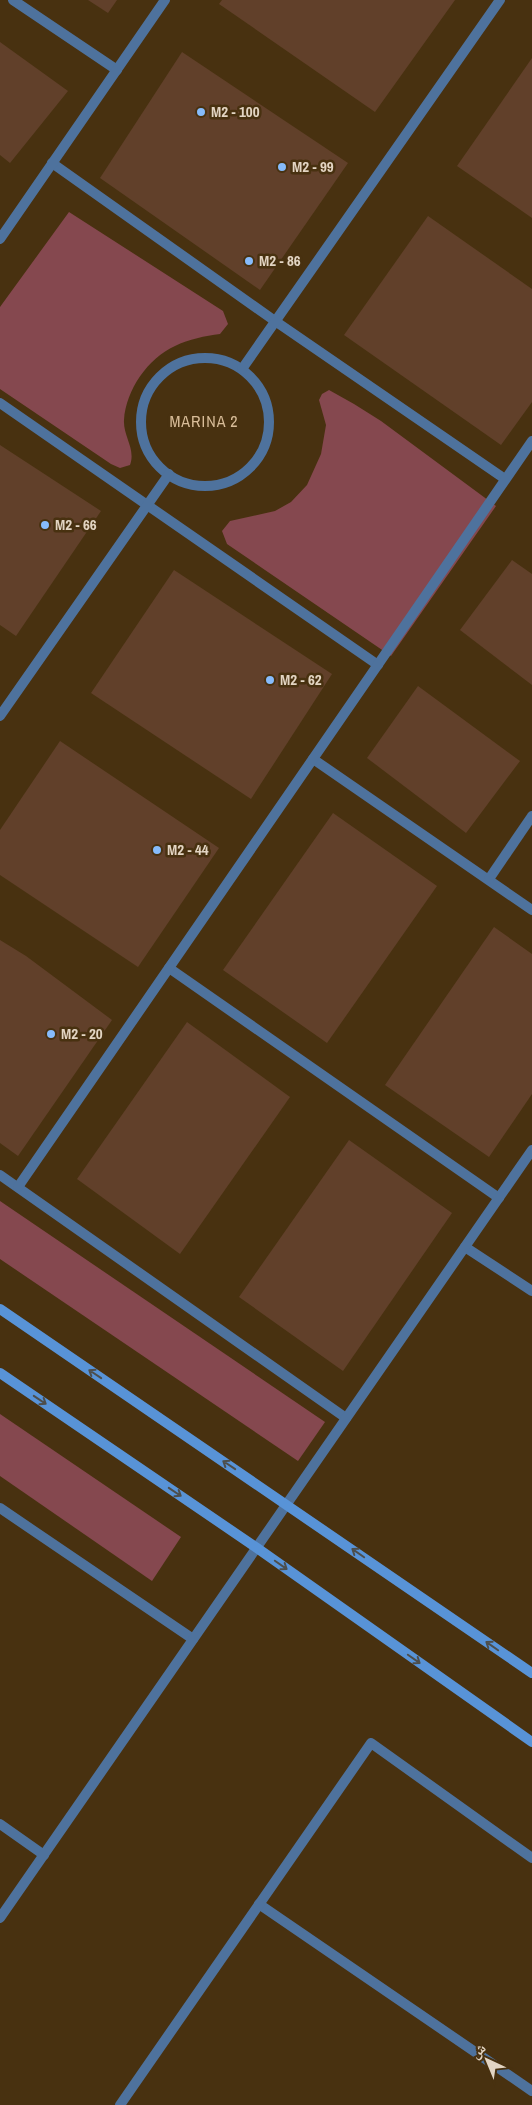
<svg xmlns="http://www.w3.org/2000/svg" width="532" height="2105" font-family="'Archivo Narrow','Noto Naskh Arabic',sans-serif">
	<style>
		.green { fill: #85484f }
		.building { fill: #61402a }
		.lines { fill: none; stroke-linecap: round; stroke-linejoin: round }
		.street { stroke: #4e729d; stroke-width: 10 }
		.secondary { stroke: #5893d7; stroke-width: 10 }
		.oneway { stroke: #4d4e4c }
		.poi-dot { fill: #86bbfb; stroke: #483110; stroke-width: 2 }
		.labels { text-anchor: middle; stroke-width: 5; stroke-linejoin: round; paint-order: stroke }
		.poi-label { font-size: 15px; font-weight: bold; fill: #e3d5c3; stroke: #483110; text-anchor: start }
		.neighbourhood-label { font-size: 16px; letter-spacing: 1px; fill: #d9bd99; stroke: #483110 }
	</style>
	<rect width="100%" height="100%" fill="#483110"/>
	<g class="green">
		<path d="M69,212L223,311L228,324L220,334C205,336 189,339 175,346C148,358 126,390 124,420C123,436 136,449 130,465L120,468L111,464L0,389V307Z"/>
		<path d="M329,390L354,404L381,421L496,506L391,656L227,544L222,531L230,521L275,511L291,502L307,485L321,454L326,425L319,400L322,394Z"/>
		<path d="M0,1201L325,1422L298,1461L0,1259Z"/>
		<path d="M0,1414L181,1537L152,1581L0,1476Z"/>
	</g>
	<g class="building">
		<path d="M88,0H117L108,13Z"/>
		<path d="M222,0H455L375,112L219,4Z"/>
		<path d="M0,42L68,91L10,163L0,155Z"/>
		<path d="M182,52L348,163L260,290L100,178Z"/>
		<path d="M532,58V218L457,166Z"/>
		<path d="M428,216L532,289V402L501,445L344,335Z"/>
		<path d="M0,445L101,511L16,636L0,625Z"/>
		<path d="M512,560L532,574V685L460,630Z"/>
		<path d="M174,570L332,674L251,799L91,693Z"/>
		<path d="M418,686L520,761L466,833L367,758Z"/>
		<path d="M60,741L219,848L138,967L0,875V830Z"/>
		<path d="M333,813L437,886L327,1043L223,970Z"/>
		<path d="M494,927L532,954V1094L489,1157L385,1085Z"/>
		<path d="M0,940L26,956L112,1020L18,1156L0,1143Z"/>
		<path d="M187,1022L290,1097L180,1254L77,1179Z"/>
		<path d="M349,1140L452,1213L343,1371L239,1297Z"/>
	</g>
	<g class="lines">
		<g class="street">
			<path d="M13,0L117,70"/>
			<path d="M52,163L275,321L505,479"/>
			<path d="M0,239L165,0"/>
			<circle cx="205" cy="422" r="64"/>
			<path d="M242,369L500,0"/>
			<path d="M0,403L378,665"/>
			<path d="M0,716L169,474"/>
			<path d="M313,759L532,910"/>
			<path d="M489,879L532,816"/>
			<path d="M169,968L499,1198"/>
			<path d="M0,1175L346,1418"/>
			<path d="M18,1187L532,441"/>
			<path d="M465,1247L532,1291"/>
			<path d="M0,1508L193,1639"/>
			<path d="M0,1824L44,1855"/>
			<path d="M259,1904L532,2091"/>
			<path d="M0,1918L532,1150"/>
			<path d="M120,2105L371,1743L532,1858"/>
		</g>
		<g class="secondary">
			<path d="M0,1309L532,1673"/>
			<path d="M0,1373L257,1548L532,1742"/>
		</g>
	</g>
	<defs><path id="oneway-shaft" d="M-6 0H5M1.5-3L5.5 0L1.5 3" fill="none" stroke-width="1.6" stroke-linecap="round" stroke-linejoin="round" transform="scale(1.25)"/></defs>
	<g class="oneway">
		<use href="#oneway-shaft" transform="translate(95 1374) rotate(-146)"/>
		<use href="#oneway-shaft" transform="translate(40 1400) rotate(34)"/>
		<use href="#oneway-shaft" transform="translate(229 1465) rotate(-146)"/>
		<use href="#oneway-shaft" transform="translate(175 1492) rotate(34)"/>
		<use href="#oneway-shaft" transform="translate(358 1553) rotate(-145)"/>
		<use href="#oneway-shaft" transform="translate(281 1565) rotate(35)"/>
		<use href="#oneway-shaft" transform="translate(492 1646) rotate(-145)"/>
		<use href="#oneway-shaft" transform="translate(414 1659) rotate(35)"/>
	</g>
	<g class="poi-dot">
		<circle cx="201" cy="112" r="5"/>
		<circle cx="282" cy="167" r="5"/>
		<circle cx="249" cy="261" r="5"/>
		<circle cx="45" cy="525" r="5"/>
		<circle cx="270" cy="680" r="5"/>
		<circle cx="157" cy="850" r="5"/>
		<circle cx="51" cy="1034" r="5"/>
	</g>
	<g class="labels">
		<g class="poi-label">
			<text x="211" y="117">M2 - 100</text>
			<text x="292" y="172">M2 - 99</text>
			<text x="259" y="266">M2 - 86</text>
			<text x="55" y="530">M2 - 66</text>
			<text x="280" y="685">M2 - 62</text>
			<text x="167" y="855">M2 - 44</text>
			<text x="61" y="1039">M2 - 20</text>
		</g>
		<g class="neighbourhood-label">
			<text x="204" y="427">MARINA 2</text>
		</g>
	</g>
	<g transform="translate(487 2060) rotate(316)" stroke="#483110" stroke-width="4" paint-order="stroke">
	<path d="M0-4L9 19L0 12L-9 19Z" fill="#e3d5c3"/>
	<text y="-8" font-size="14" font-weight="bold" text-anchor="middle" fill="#e3d5c3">ش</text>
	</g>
</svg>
